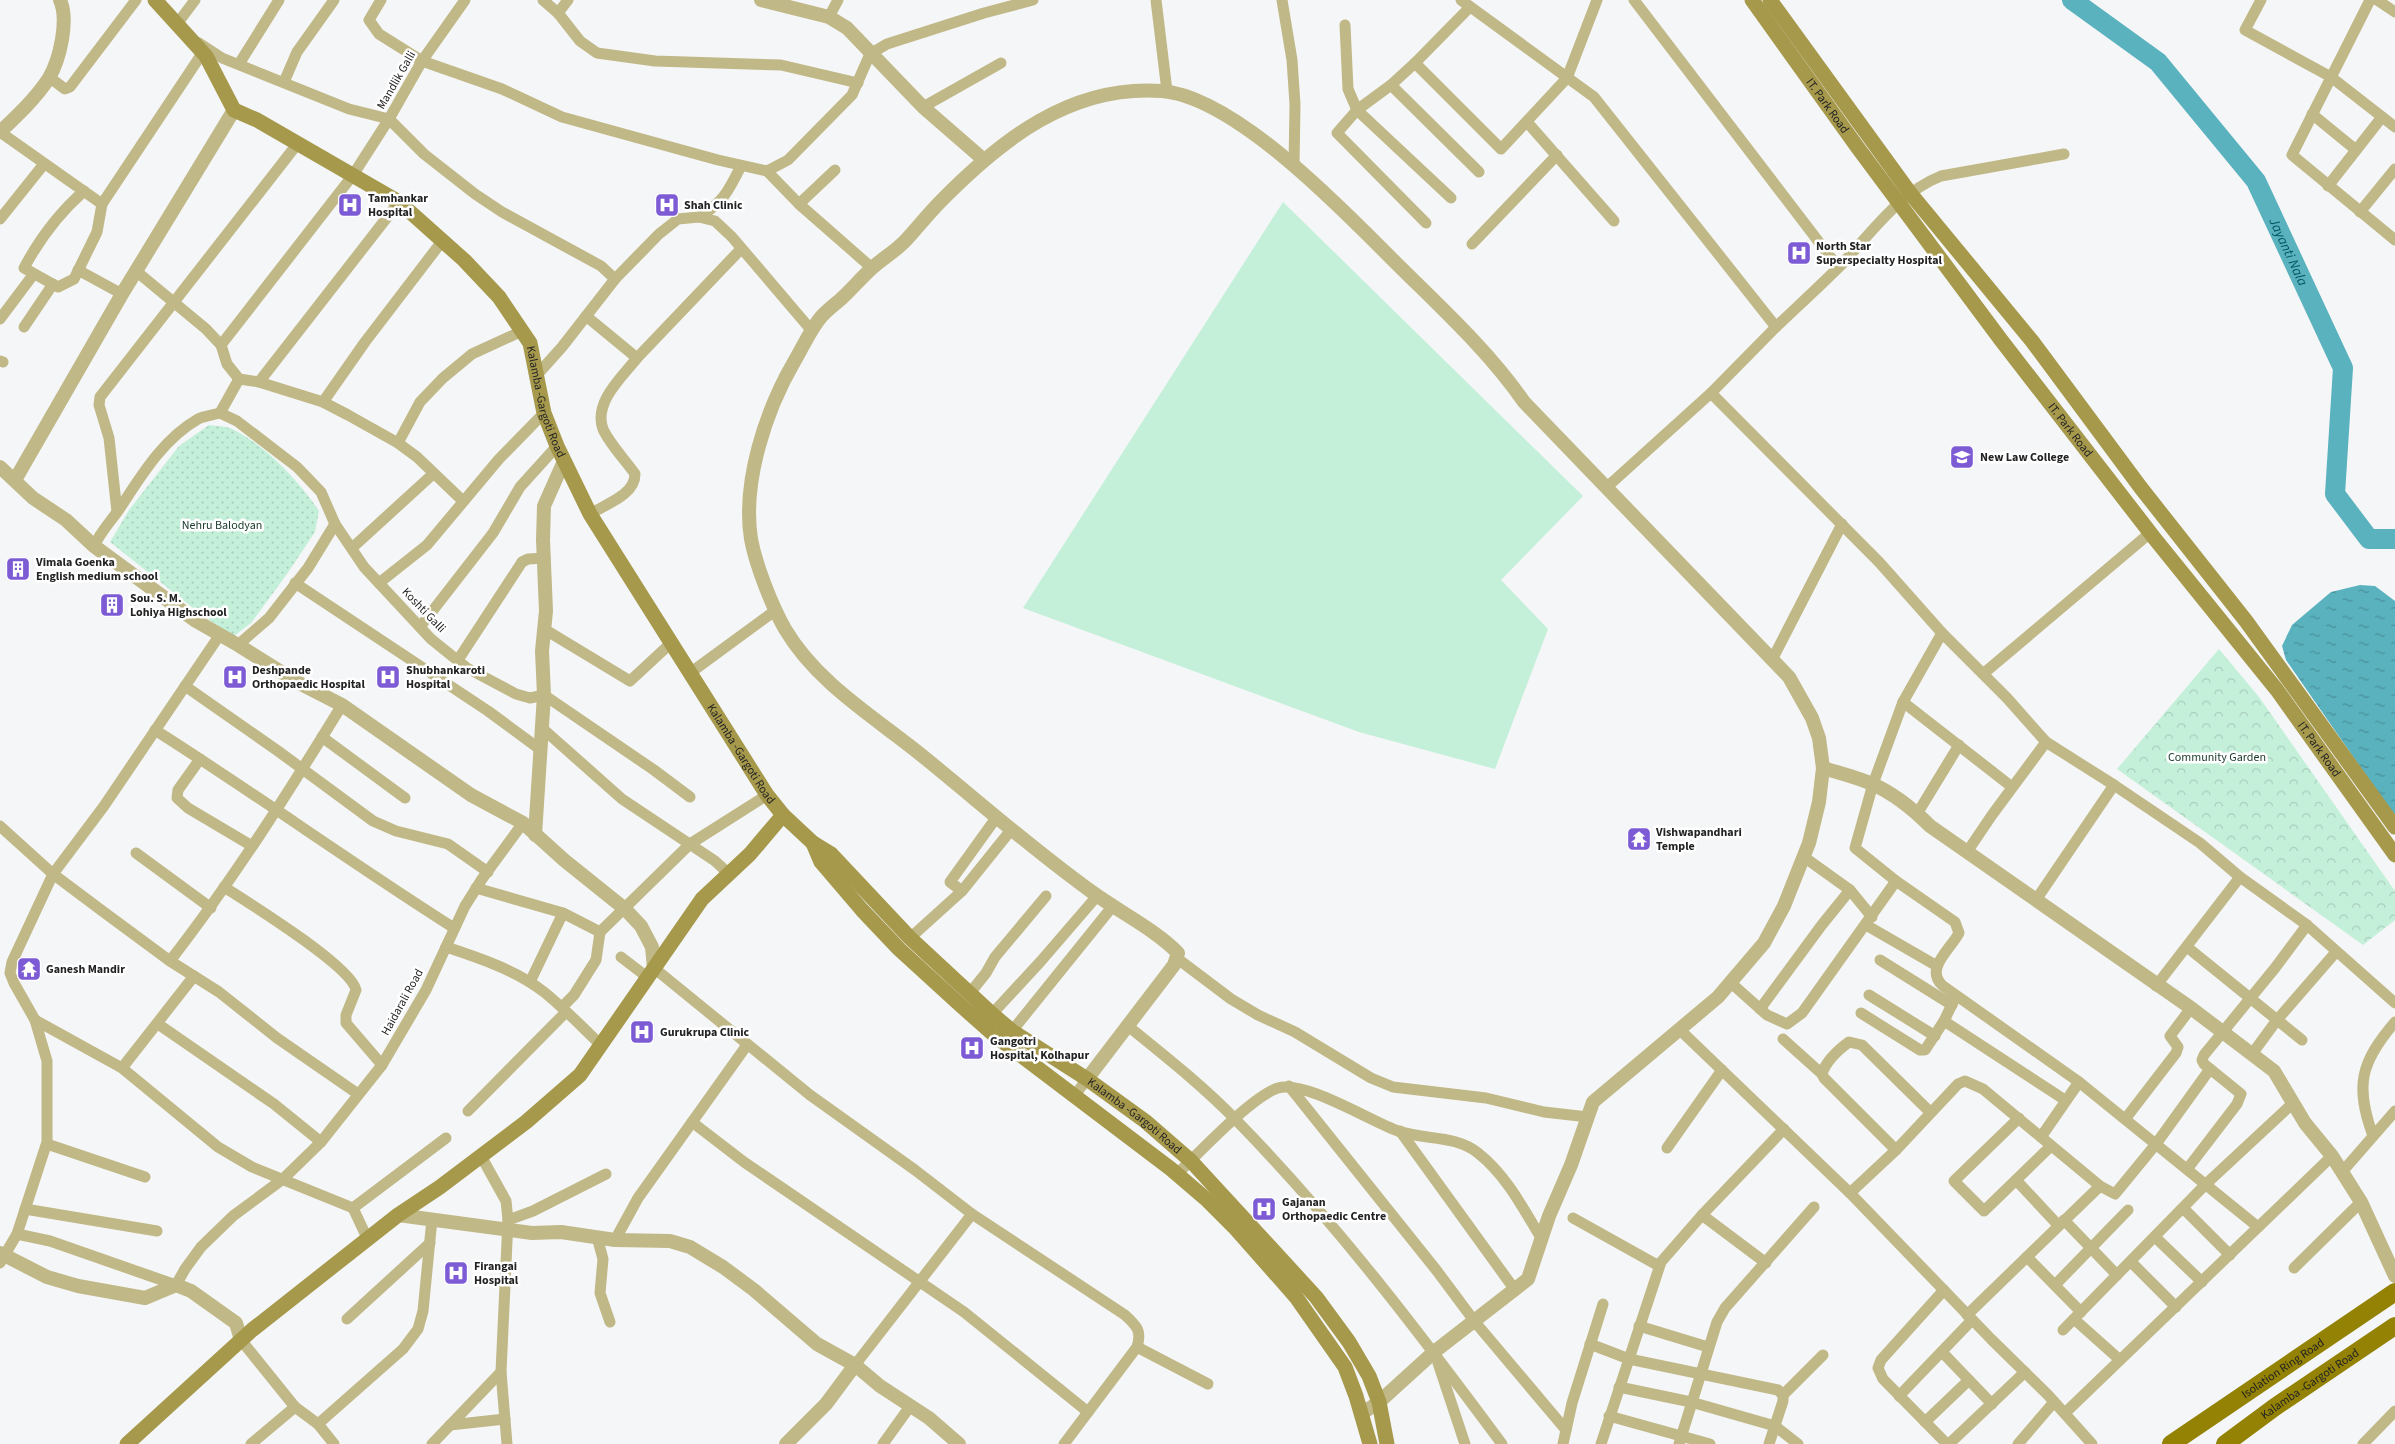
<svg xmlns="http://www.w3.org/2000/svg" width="2395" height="1444" font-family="'Source Sans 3',sans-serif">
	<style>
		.grass { fill: #c4f0da }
		.park { fill: url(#park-crowns) }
		.garden { fill: url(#garden-dots) }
		.water { fill: url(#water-ripples) }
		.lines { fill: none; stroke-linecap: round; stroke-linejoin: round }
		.river { stroke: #5ab2bf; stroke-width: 20 }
		.minor { stroke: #c0b887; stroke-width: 11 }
		.tertiary { stroke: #c0b887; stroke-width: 14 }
		.secondary { stroke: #a6994c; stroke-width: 15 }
		.primary { stroke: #938204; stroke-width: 18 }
		.labels { text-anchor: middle; stroke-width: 5; stroke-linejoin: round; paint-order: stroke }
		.street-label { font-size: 12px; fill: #232324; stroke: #fff }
		.poi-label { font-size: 12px; font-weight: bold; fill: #232324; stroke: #fff; text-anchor: start }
		.park-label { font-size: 12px; fill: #17382a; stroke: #fff }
		.water-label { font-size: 14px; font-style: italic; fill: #03555f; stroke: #fff }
	</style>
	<defs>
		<pattern id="park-crowns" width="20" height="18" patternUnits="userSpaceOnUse" patternTransform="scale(1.25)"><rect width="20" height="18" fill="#c4f0da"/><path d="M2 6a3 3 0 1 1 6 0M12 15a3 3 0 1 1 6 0" fill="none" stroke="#a8cebb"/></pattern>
		<pattern id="garden-dots" width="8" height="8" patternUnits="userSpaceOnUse" patternTransform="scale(1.25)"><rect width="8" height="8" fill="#c4f0da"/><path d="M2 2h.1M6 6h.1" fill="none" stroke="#a8cebb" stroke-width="1.8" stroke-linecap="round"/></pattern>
		<pattern id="water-ripples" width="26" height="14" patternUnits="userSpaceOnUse" patternTransform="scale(1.25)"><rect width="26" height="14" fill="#5ab2bf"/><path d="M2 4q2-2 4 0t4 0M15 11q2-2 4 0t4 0" fill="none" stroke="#4a909b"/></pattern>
	</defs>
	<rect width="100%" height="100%" fill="#f5f6f7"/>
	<path class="grass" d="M1283,202L1583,496L1501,580L1548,629L1495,769L1359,732L1023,608Z"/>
	<path class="park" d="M2219,649L2259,697L2395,891V920L2363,945L2117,769Z"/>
	<path class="garden" d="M209,425C216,426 226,426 232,429C264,444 300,482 319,511L315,532L287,574L251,623L234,636L203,616L110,542L129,510L179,446Z"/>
	<path class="water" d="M2360,585L2375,586L2395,601V817L2286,660L2282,646L2292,625L2331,592Z"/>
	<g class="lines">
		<path class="river" id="s1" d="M2072,0L2158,62L2256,181L2343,368L2335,494L2369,539H2395"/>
		<g class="minor">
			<path d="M381,0L369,20L379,34L422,61L502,89L562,117L718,160L767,171L788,160L852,95L870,54L887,44L984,13L1033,0"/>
			<path d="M543,0L558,13"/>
			<path d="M568,0L558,13L580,41L597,53L655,61L781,65L858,83"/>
			<path d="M1156,0L1167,91"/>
			<path d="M1282,0L1292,60L1295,104L1294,167"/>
			<path d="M1461,0L1594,97L1776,327C1798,306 1821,285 1842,264C1871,233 1900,192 1941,176L2064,154"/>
			<path d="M1634,0L1838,267"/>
			<path d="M2261,0L2245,30L2331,77L2395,127"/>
			<path d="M2370,0L2292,155L2395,240"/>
			<path d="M2377,0L2395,12"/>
			<path d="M829,17L838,0"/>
			<path d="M177,24L195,0"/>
			<path d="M1345,25L1348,89L1357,110L1451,198"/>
			<path d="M199,43L222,58L349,109L389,119L424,154L475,194L502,212L601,266L615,279"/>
			<path d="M1415,63L1501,149L1567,78L1597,0"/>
			<path d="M239,64L279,0"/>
			<path d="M49,77L65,89L70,87L136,0"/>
			<path d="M284,82L297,52L334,0"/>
			<path d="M1391,85L1479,172"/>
			<path d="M923,107L1001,63"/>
			<path d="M2312,114L2356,150"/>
			<path d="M1527,122L1614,221"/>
			<path d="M0,132L102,204L203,52"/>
			<path d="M767,171L799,204L872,268"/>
			<path d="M2328,186L2382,117"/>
			<path d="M84,191C59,213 40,238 24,268L58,287L74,279L97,232L102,204"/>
			<path d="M799,204L835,170"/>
			<path d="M2360,212L2395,169"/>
			<path d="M699,217C723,203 729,190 741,166"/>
			<path d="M0,219L44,164"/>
			<path d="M1426,223L1337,133L1357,110L1391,85L1415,63L1470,7"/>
			<path d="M1472,244L1557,155"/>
			<path d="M78,270L122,294"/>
			<path d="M136,271L206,329L221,345"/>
			<path d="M586,316L637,358L741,249"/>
			<path d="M0,319L33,275"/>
			<path d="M24,327L53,284"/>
			<path d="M1776,327L1711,393L1879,562L1942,633L1903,702L1873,784L1855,848L1896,881L1955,922L1959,933C1950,950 1924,969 1943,986L2079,1082L2258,1227"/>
			<path d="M0,361L3,362"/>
			<path d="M536,376L562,347L615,279L659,234L678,219L699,217L715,221L732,237L812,331"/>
			<path d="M259,382L399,202"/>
			<path d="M323,402L365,342L443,240"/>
			<path d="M220,413L237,421L297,467L321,492L335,524L364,567L431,639L467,668L516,694L530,698L544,695L654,770L690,797"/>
			<path d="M398,443L420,402L443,378L472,354L522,331"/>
			<path d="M1607,487L1711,393"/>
			<path d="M463,501L417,457L398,443L348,415L323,402L259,382L239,379L227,364L221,345L353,175L389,119L422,61L465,0"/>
			<path d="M117,512L109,438L99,405L100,397L298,143"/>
			<path d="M590,514C606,504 635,495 635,474C626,461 609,443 603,429C593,402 623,376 637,358"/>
			<path d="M94,546C101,531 111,521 120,508C141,476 163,439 198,419C204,416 213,415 220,413L239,379"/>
			<path d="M352,548L433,474"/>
			<path d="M295,583L488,711L541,750"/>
			<path d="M379,583L427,545L499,459L544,413"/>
			<path d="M420,627L493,533L520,487L557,446"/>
			<path d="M544,629L630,681L671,643"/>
			<path d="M1942,633L2007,698L2046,742L2114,785"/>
			<path d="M238,645L269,618L308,568L335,524"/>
			<path d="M458,660L522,562L528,559L545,558"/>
			<path d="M1772,660L1842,524"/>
			<path d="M690,673L776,610"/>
			<path d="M1983,674L2150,533"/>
			<path d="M185,686L278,751L373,821L396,831L448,844L488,872"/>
			<path d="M1903,702L2012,787"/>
			<path d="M542,728L622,799L715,861L728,873"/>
			<path d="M155,730C256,794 353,864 454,928"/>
			<path d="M322,737L405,798"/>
			<path d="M200,759L178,790L177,798L188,808L252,846"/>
			<path d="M1917,814L1959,745"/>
			<path d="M0,826L53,874L101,910L170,961L219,992L277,1038L358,1094"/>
			<path d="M1967,852L1992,815L2046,742"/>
			<path d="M136,853L211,908"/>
			<path d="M1804,857L1850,890L1872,917"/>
			<path d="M224,887C249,903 351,966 356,990L346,1015V1023L382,1065"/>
			<path d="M476,888L563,913L600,932L690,844L767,795"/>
			<path d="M962,891L950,882L996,818"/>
			<path d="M2036,900L2114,785L2200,843L2240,877L2307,925L2395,1003"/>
			<path d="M1866,925L1937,966"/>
			<path d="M910,938L962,891L1011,830"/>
			<path d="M446,947C479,958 516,970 544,992C564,1008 582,1027 601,1045"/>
			<path d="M2187,947L2302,1040"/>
			<path d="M621,957L647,977"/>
			<path d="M1178,959L1231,999L1258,1015L1295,1032L1371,1078L1393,1087L1486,1098L1544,1112L1588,1117"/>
			<path d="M1880,960L1952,1005"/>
			<path d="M170,961C233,880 288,793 342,705"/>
			<path d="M654,968L810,1095L915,1170L972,1214L855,1365"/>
			<path d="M530,982L563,913"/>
			<path d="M1730,982L1767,1015L1787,1024L1802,1013L1896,881"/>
			<path d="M2156,986L2240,877"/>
			<path d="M970,993L986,973L995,957L1046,896"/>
			<path d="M1869,995L1935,1036"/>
			<path d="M562,1007L574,995L596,960L600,932"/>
			<path d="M1760,1009L1821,926L1850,890"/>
			<path d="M1861,1013L1920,1050H1925L1944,1021L1956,996"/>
			<path d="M992,1014L1041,961L1097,896"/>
			<path d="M35,1020L122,1068L218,1147L252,1167L353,1208L368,1240"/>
			<path d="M1944,1021L2065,1100"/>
			<path d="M158,1024L274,1104L321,1142"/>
			<path d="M1128,1026C1165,1056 1203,1086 1236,1120C1334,1220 1419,1332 1502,1444"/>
			<path d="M1679,1029L1850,1193L1991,1339L2048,1395L2092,1444"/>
			<path d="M1012,1031L1112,907"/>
			<path d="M1783,1039L1822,1074"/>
			<path d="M2252,1054L2277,1020L2336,952"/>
			<path d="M122,1068L194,976"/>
			<path d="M1289,1086L1437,1271L1475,1322L1566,1430"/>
			<path d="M1075,1095L1087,1079"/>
			<path d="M468,1111L566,1012"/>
			<path d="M2019,1118L1954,1181L1984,1211L2051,1146"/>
			<path d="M2126,1118L2176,1053L2178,1047L2170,1036L2191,1008"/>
			<path d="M692,1122L744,1162L964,1312L1088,1412"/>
			<path d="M1400,1131L1515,1290"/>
			<path d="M2373,1136C2355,1086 2360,1063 2395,1022"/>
			<path d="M2041,1137L2079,1082"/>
			<path d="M47,1144L145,1177"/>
			<path d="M1667,1148L1722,1070"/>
			<path d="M1896,1150L1824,1078L1822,1074C1826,1061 1838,1050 1849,1042L1862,1045L1930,1112"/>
			<path d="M481,1156L506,1201L508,1220L501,1372L507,1444"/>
			<path d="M2188,1168L2237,1104L2241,1094L2204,1064L2202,1060L2204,1055L2275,968L2307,925"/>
			<path d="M2342,1172L2395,1111"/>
			<path d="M1177,1174C1199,1153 1252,1096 1278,1088C1305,1080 1370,1121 1398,1131C1424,1140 1456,1135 1478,1153C1506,1175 1523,1208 1541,1238"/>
			<path d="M2016,1180L2058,1225"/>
			<path d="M1850,1193L1896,1150L1958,1084L1965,1081L1983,1089L2100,1186L2115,1194L2156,1144L2210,1069"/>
			<path d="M353,1208L446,1138"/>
			<path d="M2183,1208L2230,1255"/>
			<path d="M25,1209L157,1231"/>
			<path d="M972,1214L1125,1315C1137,1326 1142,1331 1137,1347L1064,1444"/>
			<path d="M1702,1215L1766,1263"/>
			<path d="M1573,1218L1659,1266"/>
			<path d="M508,1220L533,1211L606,1174"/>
			<path d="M2064,1220L2117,1275"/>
			<path d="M17,1234L50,1241L176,1285L185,1269L201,1247L233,1216L283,1179L321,1142L382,1065L426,990L465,906L482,879L523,823"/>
			<path d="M597,1237L603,1259L600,1293L610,1322"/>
			<path d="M2155,1237L2202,1282"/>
			<path d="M615,1240L638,1198L747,1045"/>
			<path d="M2027,1257L2081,1312"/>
			<path d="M2131,1262L2176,1307"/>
			<path d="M0,1263L17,1234L47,1142V1061L35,1020L14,983L10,973L12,962L53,874L104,806L219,636"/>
			<path d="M2294,1268L2361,1202"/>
			<path d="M2055,1285L2128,1210"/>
			<path d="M1944,1290L1881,1360L1878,1368L1883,1379L1947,1444"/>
			<path d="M1967,1315L2100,1186"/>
			<path d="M347,1319L430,1243"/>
			<path d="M2074,1319L2120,1360"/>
			<path d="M1639,1326L1708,1347"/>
			<path d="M2063,1330L2206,1184L2293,1103"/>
			<path d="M241,1340L295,1407L318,1424L334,1444"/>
			<path d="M1590,1344L1629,1359L1778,1390L1783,1395V1401L1769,1444"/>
			<path d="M1137,1347L1208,1384"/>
			<path d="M1942,1352L1992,1404"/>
			<path d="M1438,1363L1465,1444"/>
			<path d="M1619,1387L1691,1402L1775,1426L1798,1444"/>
			<path d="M1783,1395L1823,1355"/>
			<path d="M1899,1396L1972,1320"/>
			<path d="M2065,1413L2332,1156"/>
			<path d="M1609,1416L1710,1444"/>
			<path d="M1925,1422L1969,1380"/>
			<path d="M318,1424L403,1349L418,1329L423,1311L432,1219"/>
			<path d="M450,1425L505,1419"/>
			<path d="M251,1444L295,1407"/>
			<path d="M432,1444L501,1372"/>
			<path d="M883,1444L911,1405"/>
			<path d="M1563,1444L1572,1403L1603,1304"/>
			<path d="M1601,1444L1661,1262L1702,1215L1784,1129"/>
			<path d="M1679,1444L1717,1322L1725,1308L1814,1207"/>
			<path d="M1949,1444L2025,1372"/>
			<path d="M2018,1444L2054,1402"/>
			<path d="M2363,1444L2395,1411"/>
		</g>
		<g class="tertiary">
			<path d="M761,0L829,17L847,28L923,107L984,160"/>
			<path d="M0,132C17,116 36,98 49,78C60,59 69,20 60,0"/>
			<path d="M0,467L33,498L66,520L94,546L196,621L238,645L297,682L342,705L471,795L523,823L564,860L625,909L641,926L652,947L654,968"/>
			<path d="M15,480L122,294L234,110"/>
			<path d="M1823,768C1839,773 1856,777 1872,784C1893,793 1914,810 1930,826L2191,1008L2274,1071L2305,1123L2332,1156L2361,1202L2395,1276"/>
			<path d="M535,835L544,695L542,651L546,611L543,540L544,506L564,461"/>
			<path d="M1087,1079L1174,965L1178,953C1156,930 1118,911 1092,892C1032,849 977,800 920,754C873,716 817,683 785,629C772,606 756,566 751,539C742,482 766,410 794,362C803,347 810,330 821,317C827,310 834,305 841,299C852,289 861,278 872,268C883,258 896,251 906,240C918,227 929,213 941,201C1001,140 1071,84 1162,91C1235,97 1342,209 1393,260C1439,306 1487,349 1524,402L1789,677L1812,718L1819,738L1823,768L1819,802L1809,843L1784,906L1764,943L1718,997L1593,1102L1571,1165L1549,1216L1528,1279L1434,1352L1379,1402L1361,1414"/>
			<path d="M398,1215L532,1233L561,1232L615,1240L670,1241L690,1247L723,1267L754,1290L817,1344L855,1365L880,1386L929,1418L959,1444"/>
			<path d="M0,1253L47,1277L78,1286L145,1298L176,1285L191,1291L236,1323L241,1340"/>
			<path d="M786,1444L826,1404L855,1365"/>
		</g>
		<g class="secondary">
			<path id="s2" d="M155,0L206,56L234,110L257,120L399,202L464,260L499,297L530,343L544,413L557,446L590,514L767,795L783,815L813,843L831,854L910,938L992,1014L1012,1031L1087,1079L1145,1121L1191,1161L1316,1297L1349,1342L1369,1376L1379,1402L1387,1444"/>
			<path id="s3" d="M1752,0L1858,148L2001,340L2155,539L2277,690L2395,855"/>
			<path d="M1770,0L1910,193L2032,341L2141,488L2246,621L2395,827"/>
			<path d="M813,843L821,862L862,910L899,949L957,1002L994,1035L1171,1169L1206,1199L1236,1229L1296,1297L1345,1367L1356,1396L1370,1444"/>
			<path d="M127,1444L252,1330L398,1215L440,1187L526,1122L580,1075L702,899L750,854L783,815"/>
		</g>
		<g class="primary">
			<path id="s4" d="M2171,1444L2395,1292"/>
			<path id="s5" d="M2225,1444L2275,1407L2395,1326"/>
		</g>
	</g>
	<defs>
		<symbol id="hospital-square" viewBox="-11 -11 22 22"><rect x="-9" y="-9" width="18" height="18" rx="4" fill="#7d5bd5" stroke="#fff"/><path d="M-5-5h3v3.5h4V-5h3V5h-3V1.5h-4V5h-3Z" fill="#fff"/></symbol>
		<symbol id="university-square" viewBox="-11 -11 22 22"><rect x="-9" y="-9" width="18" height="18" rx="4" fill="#7d5bd5" stroke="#fff"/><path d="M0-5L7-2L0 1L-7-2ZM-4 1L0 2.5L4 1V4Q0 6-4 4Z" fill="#fff"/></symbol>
		<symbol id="building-square" viewBox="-11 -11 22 22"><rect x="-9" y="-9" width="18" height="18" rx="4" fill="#7d5bd5" stroke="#fff"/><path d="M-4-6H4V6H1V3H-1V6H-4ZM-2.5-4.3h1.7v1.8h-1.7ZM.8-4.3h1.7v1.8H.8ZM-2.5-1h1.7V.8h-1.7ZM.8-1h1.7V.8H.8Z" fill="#fff"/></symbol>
		<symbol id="temple-square" viewBox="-11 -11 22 22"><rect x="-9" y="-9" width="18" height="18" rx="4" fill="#7d5bd5" stroke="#fff"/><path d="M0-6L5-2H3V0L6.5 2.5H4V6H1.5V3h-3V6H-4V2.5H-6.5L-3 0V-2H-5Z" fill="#fff"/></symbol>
	</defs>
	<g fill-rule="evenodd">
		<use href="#hospital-square" x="336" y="191" width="28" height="28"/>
		<use href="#hospital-square" x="653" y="191" width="28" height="28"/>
		<use href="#hospital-square" x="1785" y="239" width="28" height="28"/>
		<use href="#university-square" x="1948" y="443" width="28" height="28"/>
		<use href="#building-square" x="4" y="555" width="28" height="28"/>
		<use href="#building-square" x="98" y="591" width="28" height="28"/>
		<use href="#hospital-square" x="221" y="663" width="28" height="28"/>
		<use href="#hospital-square" x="374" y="663" width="28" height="28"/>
		<use href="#temple-square" x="1625" y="825" width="28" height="28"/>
		<use href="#temple-square" x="15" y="955" width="28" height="28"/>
		<use href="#hospital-square" x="628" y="1018" width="28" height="28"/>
		<use href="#hospital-square" x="958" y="1034" width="28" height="28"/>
		<use href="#hospital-square" x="1250" y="1195" width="28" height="28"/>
		<use href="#hospital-square" x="442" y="1259" width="28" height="28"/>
	</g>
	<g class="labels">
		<g class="street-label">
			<text transform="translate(396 80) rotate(-60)" y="4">Mandlik Galli</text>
			<text dy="4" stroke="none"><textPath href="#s3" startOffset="130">IT. Park Road</textPath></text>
			<text dy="4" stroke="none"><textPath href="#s2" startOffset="580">Kalamba -Gargoti Road</textPath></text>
			<text dy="4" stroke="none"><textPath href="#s3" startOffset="535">IT. Park Road</textPath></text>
			<text transform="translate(424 610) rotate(46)" y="4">Koshti Galli</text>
			<text dy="4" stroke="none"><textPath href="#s3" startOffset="940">IT. Park Road</textPath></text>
			<text dy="4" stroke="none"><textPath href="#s2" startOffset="985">Kalamba -Gargoti Road</textPath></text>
			<text transform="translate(402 1002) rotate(-61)" y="4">Haidarali Road</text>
			<text dy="4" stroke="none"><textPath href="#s2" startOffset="1524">Kalamba -Gargoti Road</textPath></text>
			<text dy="4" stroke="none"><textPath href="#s4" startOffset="135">Isolation Ring Road</textPath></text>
			<text dy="4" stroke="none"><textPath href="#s5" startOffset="104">Kalamba -Gargoti Road</textPath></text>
		</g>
		<g class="poi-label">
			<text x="368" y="202">Tamhankar<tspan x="368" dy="14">Hospital</tspan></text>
			<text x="684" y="209">Shah Clinic</text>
			<text x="1816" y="250">North Star<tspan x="1816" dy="14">Superspecialty Hospital</tspan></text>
			<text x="1980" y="461">New Law College</text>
			<text x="36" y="566">Vimala Goenka<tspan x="36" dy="14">English medium school</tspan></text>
			<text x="130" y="602">Sou. S. M.<tspan x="130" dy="14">Lohiya Highschool</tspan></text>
			<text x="252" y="674">Deshpande<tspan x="252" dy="14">Orthopaedic Hospital</tspan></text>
			<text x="406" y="674">Shubhankaroti<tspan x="406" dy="14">Hospital</tspan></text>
			<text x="1656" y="836">Vishwapandhari<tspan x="1656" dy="14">Temple</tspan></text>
			<text x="46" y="973">Ganesh Mandir</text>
			<text x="660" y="1036">Gurukrupa Clinic</text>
			<text x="990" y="1045">Gangotri<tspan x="990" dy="14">Hospital, Kolhapur</tspan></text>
			<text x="1282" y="1206">Gajanan<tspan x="1282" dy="14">Orthopaedic Centre</tspan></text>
			<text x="474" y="1270">Firangai<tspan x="474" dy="14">Hospital</tspan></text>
		</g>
		<g class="park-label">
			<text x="222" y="529">Nehru Balodyan</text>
			<text x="2217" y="761">Community Garden</text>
		</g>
		<g class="water-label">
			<text dy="5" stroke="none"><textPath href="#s1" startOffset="338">Jayanti Nala</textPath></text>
		</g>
	</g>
</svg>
